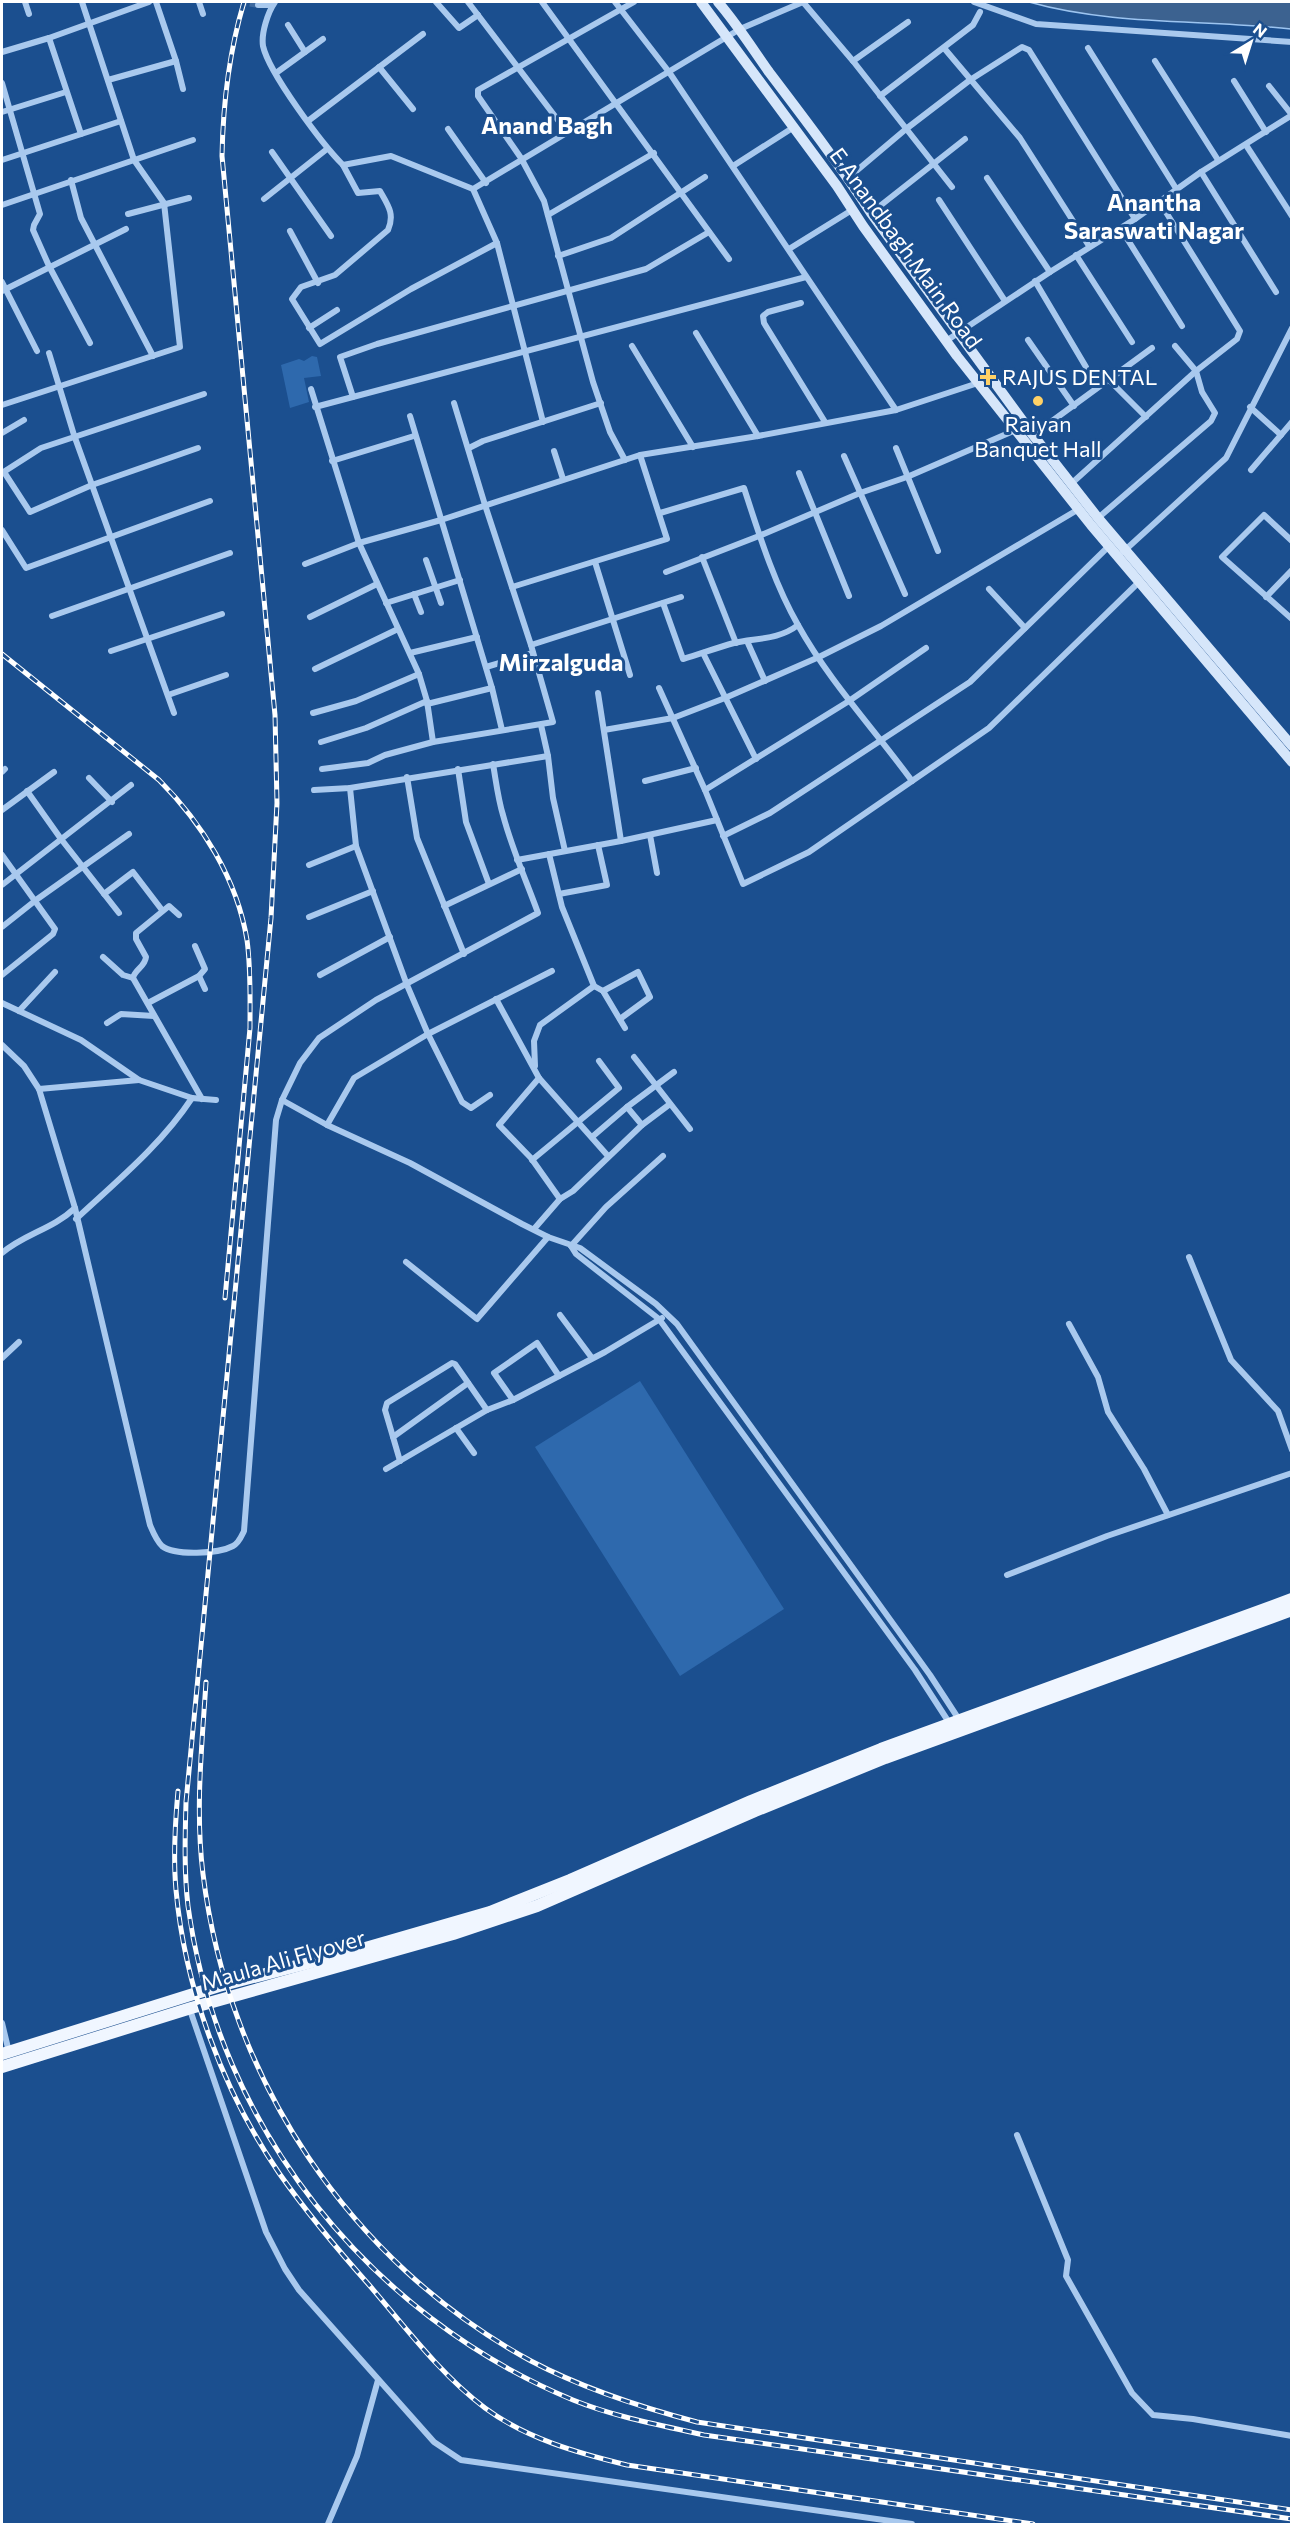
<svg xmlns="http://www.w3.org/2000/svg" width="1293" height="2526" font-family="Commissioner,sans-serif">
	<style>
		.green { fill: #2e69ad }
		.water { fill: #3c6290; stroke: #9cc4f0; stroke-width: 1.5 }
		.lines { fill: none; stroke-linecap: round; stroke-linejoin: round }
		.street-tunnel { stroke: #3d69a0; stroke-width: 6; stroke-dasharray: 6 3; stroke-linecap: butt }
		.street { stroke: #a9c9ee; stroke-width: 6 }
		.secondary { stroke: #d6e6fa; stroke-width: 10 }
		.primary { stroke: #f0f6ff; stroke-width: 12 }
		.rail-casing { stroke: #fff; stroke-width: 5 }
		.rail { stroke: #1b4f8f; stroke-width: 3; stroke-dasharray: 9; stroke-linecap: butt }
		.poi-dot { fill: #ffd166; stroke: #1b4f8f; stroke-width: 2 }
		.labels { text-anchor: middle; stroke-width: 6; stroke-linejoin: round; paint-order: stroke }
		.street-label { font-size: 22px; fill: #fff; stroke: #1b4f8f }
		.poi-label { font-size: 22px; fill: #fff; stroke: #1b4f8f; text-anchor: start }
		.neighbourhood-label { font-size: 24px; font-weight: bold; fill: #fff; stroke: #1b4f8f }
	</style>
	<rect width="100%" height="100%" fill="#1b4f8f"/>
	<g class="green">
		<path d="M312,356L317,357L321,376L304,378L309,402L290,408L281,365L299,359L304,361Z"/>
		<path d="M640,1381L784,1609L680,1676L535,1447Z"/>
	</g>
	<path class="water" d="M1029,2H1291V29C1204,19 1114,26 1029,2Z"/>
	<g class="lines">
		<path class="street-tunnel" d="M241,2L258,5"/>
		<g class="street">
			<path d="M25,2L29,14"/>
			<path d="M199,2L203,14"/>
			<path d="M275,2C268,12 261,33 263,46C269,73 322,144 343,165L391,156L473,189L740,29L803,2"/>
			<path d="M436,2L459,28L478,15"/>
			<path d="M468,2L567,132"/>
			<path d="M542,2L729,259"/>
			<path d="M615,2L669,72L896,410"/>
			<path d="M803,2L853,61L952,187"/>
			<path d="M974,2L1036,24L1292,42"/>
			<path d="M258,5H272"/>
			<path d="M288,25L305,52"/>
			<path d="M49,38L81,134"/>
			<path d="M944,48L1020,138L1089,246"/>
			<path d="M1088,48L1177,190"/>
			<path d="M2,52L49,38L149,2"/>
			<path d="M176,61L183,89"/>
			<path d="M853,61L908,22"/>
			<path d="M1155,61L1218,160"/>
			<path d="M379,67L413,109"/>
			<path d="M276,73L323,39"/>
			<path d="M108,80L176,61L156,2"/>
			<path d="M1234,81L1266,132"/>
			<path d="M2,83L40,214L34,225L33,230L49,266L90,343"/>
			<path d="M1269,86L1292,115"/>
			<path d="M880,96L973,25L980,12"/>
			<path d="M2,112L66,92"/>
			<path d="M308,121L423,34"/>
			<path d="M448,129L486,183"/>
			<path d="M1246,145L1292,216"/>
			<path d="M272,152L331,236"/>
			<path d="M2,160L121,121"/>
			<path d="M343,165L358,193L380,191C388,205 395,214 388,230L335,275L301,287L292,299L320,344L411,289L497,243"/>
			<path d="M733,166L794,127"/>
			<path d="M1201,172L1276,292"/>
			<path d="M848,178L906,129L970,80L1022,47L1029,50L1135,219"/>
			<path d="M987,178L1050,272"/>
			<path d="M71,180L81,218L153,356"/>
			<path d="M473,189L497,243L543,422"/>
			<path d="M264,199L327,149"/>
			<path d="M939,200L1005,301"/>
			<path d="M2,205L193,140"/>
			<path d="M871,213L965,139"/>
			<path d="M128,214L189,198"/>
			<path d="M548,215L654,153"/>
			<path d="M1121,229L1182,326"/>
			<path d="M290,231L318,283"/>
			<path d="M789,249L852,210"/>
			<path d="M1076,255L1132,342"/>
			<path d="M558,256L611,238L705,177"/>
			<path d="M1035,281L1086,367"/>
			<path d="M2,282L37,351"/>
			<path d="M2,291L126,229"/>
			<path d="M801,303L768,312L763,316L764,323L825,422"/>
			<path d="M309,328L337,310"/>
			<path d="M696,333L758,436"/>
			<path d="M1028,340L1074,406"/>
			<path d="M946,341L1050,272L1135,219L1201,172L1292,115"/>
			<path d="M632,346L693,447"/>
			<path d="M49,353L74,435L174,713"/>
			<path d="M1109,380L1146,417"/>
			<path d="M311,389L359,543L419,674L427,701L433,742"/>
			<path d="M353,397L340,357L377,344L646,269L709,232"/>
			<path d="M2,405L180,347L164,203L134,160L82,2"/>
			<path d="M315,407L806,277"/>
			<path d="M1250,407L1281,435"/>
			<path d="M410,416L492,688L502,730"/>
			<path d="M2,433L24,420"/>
			<path d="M1033,435L1152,348"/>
			<path d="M469,448L483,441L601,403"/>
			<path d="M896,448L938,551"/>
			<path d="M554,451L563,479"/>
			<path d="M844,456L905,594"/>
			<path d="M625,460L610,432L593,382L544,201L521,158L478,96V90L634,2"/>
			<path d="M332,461L414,436"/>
			<path d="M1251,470L1292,422"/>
			<path d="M4,472L30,512L92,485L198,448"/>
			<path d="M2,473L41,448L204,394"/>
			<path d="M799,473L849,596"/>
			<path d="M1072,483L1196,371L1237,339L1240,331L1159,201"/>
			<path d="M660,513L744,488C759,534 774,583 798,625C829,681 874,729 912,781"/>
			<path d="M1098,518L1211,421L1215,413L1202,392L1196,371L1175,346"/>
			<path d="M2,530L26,568L210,501"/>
			<path d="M1292,541L1264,515L1222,557L1292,619"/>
			<path d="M1123,552L1226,458L1292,328"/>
			<path d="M702,557L736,643"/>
			<path d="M426,560L441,603"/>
			<path d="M595,562L630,675"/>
			<path d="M305,564L359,543L441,520L640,455L758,436L896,410L978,383"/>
			<path d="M666,572L759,536L860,493L907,477L1018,429"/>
			<path d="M512,587L667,539L640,455"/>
			<path d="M989,589L1025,628"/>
			<path d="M414,594L421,612"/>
			<path d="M1266,597L1292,570"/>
			<path d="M386,603L460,580"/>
			<path d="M663,603L683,659C700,654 716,648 734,643C755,638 779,640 798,625"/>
			<path d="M52,616L230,553"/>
			<path d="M310,617L377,584"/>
			<path d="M747,641L765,681"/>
			<path d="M531,645L681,597"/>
			<path d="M111,651L222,614"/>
			<path d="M410,653L477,637"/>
			<path d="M703,653L756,759"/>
			<path d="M486,667L533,653"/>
			<path d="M315,669L398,629"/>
			<path d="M659,688L705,790L743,884L809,852L989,728L1139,582"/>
			<path d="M598,693L621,841"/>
			<path d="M168,695L226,675"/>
			<path d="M427,704L492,688"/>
			<path d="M313,713L356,701L419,674"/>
			<path d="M541,725L548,756L553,798L565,851"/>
			<path d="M604,730L673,718L725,698L819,657L881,626L1079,509"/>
			<path d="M321,742L366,728L427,701"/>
			<path d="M322,769L368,763L385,755L433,742L553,722L531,645L485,505L454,403"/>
			<path d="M458,769L466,822L489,884"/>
			<path d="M2,772L5,769"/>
			<path d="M407,777L417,838L464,954"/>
			<path d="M89,778L112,802"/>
			<path d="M645,781L696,768"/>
			<path d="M350,788L356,846L407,985L428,1034L462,1102L471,1108L490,1095"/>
			<path d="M314,790L350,788L548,756"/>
			<path d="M705,790L849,701L926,648"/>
			<path d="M27,791L61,839L119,913"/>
			<path d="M2,810L54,772"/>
			<path d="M650,835L657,873"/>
			<path d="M723,836L770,813L970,682L1109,546"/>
			<path d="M2,855L55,929L53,934L2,975"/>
			<path d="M517,860L621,841L717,820"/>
			<path d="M309,865L356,846"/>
			<path d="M2,885L131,785"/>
			<path d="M104,894L133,872L162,910"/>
			<path d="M559,894L607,885L598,845"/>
			<path d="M444,906L522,869"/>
			<path d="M179,915L169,906L136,933V939L146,957C145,967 135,969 133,978L202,1099"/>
			<path d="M309,917L373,891"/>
			<path d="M2,927L36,900L129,834"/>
			<path d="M103,957L123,975L133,978"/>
			<path d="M320,975L390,937"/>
			<path d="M199,976L205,989"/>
			<path d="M594,986L603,991L625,1028"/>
			<path d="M603,991L638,972L650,997L620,1019"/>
			<path d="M496,999L539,1078L608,1156"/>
			<path d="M2,1003L81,1040L139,1080L192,1098L216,1100"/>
			<path d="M148,1003L199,976L205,969L195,946"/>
			<path d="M19,1011L55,972"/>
			<path d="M107,1023L121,1014L154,1016"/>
			<path d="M2,1045L24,1066L39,1089L75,1208L150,1525C153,1532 156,1540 162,1546C175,1556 218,1554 233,1546C239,1543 241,1537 244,1531L276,1120L282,1100L300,1063L319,1038L376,1000L538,913C526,880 512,849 503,815C498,799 496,781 493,764"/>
			<path d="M634,1057L690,1129"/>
			<path d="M535,1066L534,1041L540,1025L594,986L562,907L549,854"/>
			<path d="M539,1078L499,1125L531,1158L560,1199"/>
			<path d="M39,1089L139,1080"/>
			<path d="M282,1100L327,1125L410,1163L522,1224L548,1237L580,1248L656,1304L677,1324L930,1675L960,1721"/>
			<path d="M327,1125L354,1078L428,1034L552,971"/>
			<path d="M642,1125L670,1104"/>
			<path d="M592,1137L627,1107"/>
			<path d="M532,1160L619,1088L599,1061"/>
			<path d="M76,1219C117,1181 161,1145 192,1098"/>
			<path d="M534,1229L560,1199L573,1191L642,1125L627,1107L674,1072"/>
			<path d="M571,1246L576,1254L659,1319L915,1670L950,1724"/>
			<path d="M571,1246L606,1207L663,1156"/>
			<path d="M2,1253C24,1234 53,1229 75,1208"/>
			<path d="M1189,1257L1231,1360L1278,1411L1292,1450"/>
			<path d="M406,1262L477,1319L548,1237"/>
			<path d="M560,1315L592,1358"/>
			<path d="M1069,1324L1098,1377L1108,1412L1144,1469L1168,1515"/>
			<path d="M2,1358L19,1342"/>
			<path d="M513,1400L494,1373L537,1343L559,1376"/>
			<path d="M456,1428L474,1453"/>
			<path d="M393,1437L385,1410L387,1403L452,1363L455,1364L487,1410"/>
			<path d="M400,1461L393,1437L468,1383"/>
			<path d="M386,1469L487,1410L513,1400L605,1352L662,1318"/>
			<path d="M1007,1575L1107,1536L1292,1473"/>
			<path d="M189,2007L266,2232L285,2269L299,2290L434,2442L461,2460L912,2524"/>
			<path d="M2,2023L8,2048"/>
			<path d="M1017,2135L1068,2260L1066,2276L1132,2393L1153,2415L1193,2419L1292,2436"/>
			<path d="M328,2524L357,2456L378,2380"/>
		</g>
		<g class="secondary">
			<path d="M701,2L837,186L863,226L957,356L1091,525L1292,762"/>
			<path d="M718,2C737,24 752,48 769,72C804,118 839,164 871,213L1033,435L1098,518L1292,746"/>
		</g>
		<g class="primary">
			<path d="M2,2054L219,1986L362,1949L490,1912L570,1880L751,1801L881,1749L1292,1599"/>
			<path d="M2,2067L191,2008L453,1934L537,1906L755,1811L885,1758L1292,1610"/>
		</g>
		<defs>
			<g id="rail">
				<path d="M244,2C229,52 223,103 222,156L275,715L277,803L271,918L186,1802C185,1837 184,1872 188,1906C218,2127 369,2315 573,2400C615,2417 660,2425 704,2435L1292,2519"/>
				<path d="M2,654L159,780C202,823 237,879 247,940C251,969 250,999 250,1028L225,1298"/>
				<path d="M206,1682C202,1745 195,1810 203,1874C228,2078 349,2262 531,2361C584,2389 640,2407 697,2422L1292,2510"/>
				<path d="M178,1791C175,1824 173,1857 176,1890C185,1989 223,2091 279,2173C307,2213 338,2250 370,2286C406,2328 441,2375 485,2408C527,2439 578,2453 627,2465L1033,2524"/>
			</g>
		</defs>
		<use href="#rail" class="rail-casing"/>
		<use href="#rail" class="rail"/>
	</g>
	<g class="poi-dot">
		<path d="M985 368h6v6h6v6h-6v6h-6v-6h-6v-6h6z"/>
		<circle cx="1038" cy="401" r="6"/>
	</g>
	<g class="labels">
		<g class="street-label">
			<text transform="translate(906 248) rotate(54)" y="8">E Anandbagh Main Road</text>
			<text transform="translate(283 1960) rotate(-16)" y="8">Maula Ali Flyover</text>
		</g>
		<g class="poi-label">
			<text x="1002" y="385">RAJUS DENTAL</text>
			<text x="1038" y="432" text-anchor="middle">Raiyan<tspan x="1038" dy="25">Banquet Hall</tspan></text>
		</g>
		<g class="neighbourhood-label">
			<text x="547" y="134">Anand Bagh</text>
			<text x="1154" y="211">Anantha<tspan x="1154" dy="28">Saraswati Nagar</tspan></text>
			<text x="561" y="671">Mirzalguda</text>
		</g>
	</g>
	<rect width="1293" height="2526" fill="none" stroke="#ffffff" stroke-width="6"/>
	<g transform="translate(1251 42) rotate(38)" stroke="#1b4f8f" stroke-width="4.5" paint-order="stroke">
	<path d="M0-4.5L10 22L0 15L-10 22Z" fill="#ffffff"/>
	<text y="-9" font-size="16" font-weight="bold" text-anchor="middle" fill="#ffffff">N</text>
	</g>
</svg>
